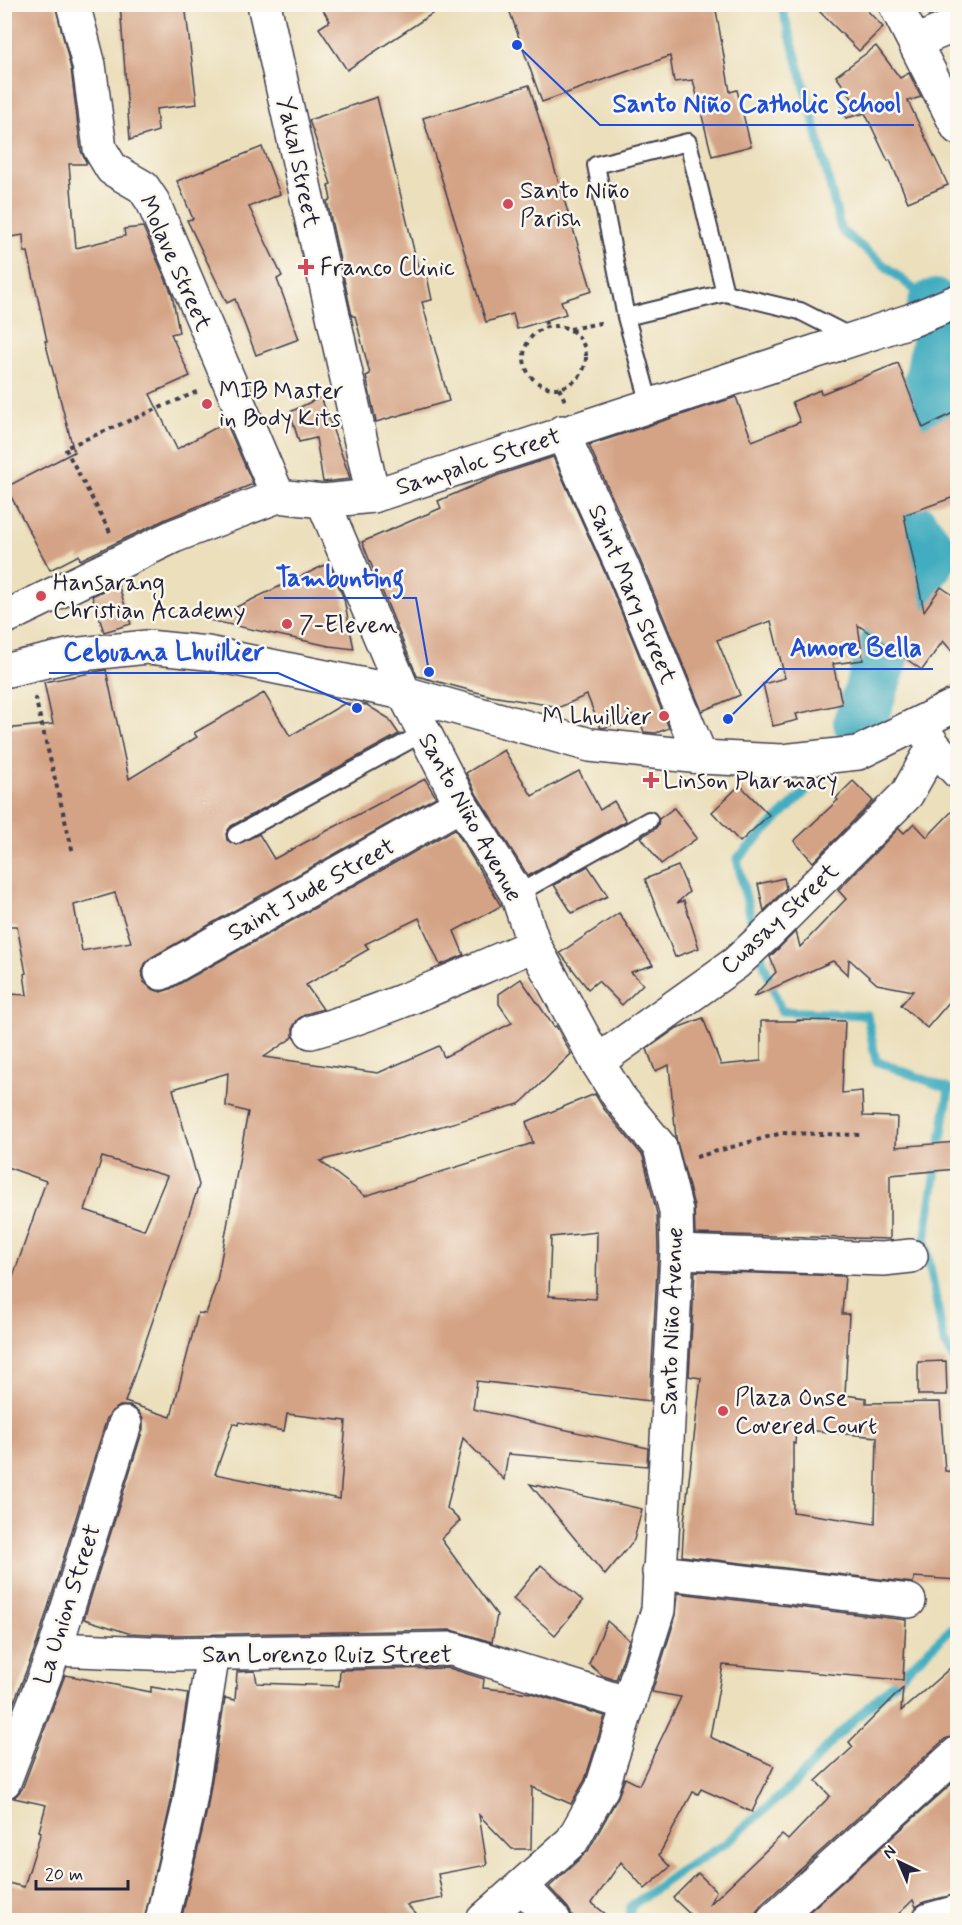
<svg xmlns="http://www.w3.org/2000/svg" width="962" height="1925" font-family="Mynerve,sans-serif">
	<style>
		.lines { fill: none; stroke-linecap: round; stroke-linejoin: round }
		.stream { stroke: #42adc0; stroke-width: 9 }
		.river { stroke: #42adc0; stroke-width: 54 }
		.building { fill: #d4a385; fill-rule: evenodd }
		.service-casing { stroke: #403e4e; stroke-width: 20 }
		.minor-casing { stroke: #403e4e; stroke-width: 36 }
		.secondary-casing { stroke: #403e4e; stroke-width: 36 }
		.path { stroke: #403e4e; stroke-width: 4; stroke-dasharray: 4.5 4.5; stroke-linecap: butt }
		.service { stroke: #fff; stroke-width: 16 }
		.minor { stroke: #fff; stroke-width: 33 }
		.secondary { stroke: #fff; stroke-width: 33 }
		.poi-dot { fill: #d1495b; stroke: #fbf7ec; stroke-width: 2 }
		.labels { text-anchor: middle; stroke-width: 5; stroke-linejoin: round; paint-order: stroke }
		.street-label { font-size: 24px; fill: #22223b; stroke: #fbf7ec }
		.poi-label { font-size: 24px; fill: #22223b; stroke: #fbf7ec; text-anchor: start }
		.leader { fill: none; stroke: #1d4ed8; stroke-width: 2 }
		.callout-dot { fill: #1d4ed8; stroke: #fbf7ec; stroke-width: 2 }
		.callout-label { font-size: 26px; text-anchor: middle; font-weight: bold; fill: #1d4ed8; stroke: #fbf7ec; stroke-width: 5; stroke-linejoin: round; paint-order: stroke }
	</style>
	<rect width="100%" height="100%" fill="#fbf7ec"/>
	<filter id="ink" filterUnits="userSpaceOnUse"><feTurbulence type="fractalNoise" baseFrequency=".0167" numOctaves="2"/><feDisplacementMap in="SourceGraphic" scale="12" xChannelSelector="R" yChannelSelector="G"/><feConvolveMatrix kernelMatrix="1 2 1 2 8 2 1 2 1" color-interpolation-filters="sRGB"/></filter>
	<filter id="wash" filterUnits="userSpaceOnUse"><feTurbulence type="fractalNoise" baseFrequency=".008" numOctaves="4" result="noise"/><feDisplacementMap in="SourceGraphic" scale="24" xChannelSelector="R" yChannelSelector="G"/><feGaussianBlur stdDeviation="1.35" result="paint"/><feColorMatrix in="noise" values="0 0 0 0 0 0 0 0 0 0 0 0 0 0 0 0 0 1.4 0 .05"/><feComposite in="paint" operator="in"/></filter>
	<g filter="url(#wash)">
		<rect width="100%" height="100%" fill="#ebdfbc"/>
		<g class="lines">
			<g class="stream">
				<path d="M781,4L810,106L841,230L932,304"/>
				<path d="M755,936L737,859L818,779"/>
				<path d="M759,949L781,1011L867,1015L876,1061L949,1089L925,1240L944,1342L958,1366"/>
				<path d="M629,1920L631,1906L680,1871L726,1843L794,1784L836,1737L953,1627L958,1620"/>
			</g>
			<path class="river" d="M860,722L902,600L932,554L913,529L871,513L858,494L867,465L903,429L925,417L941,325L934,306"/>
		</g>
		<g id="blocks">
			<g class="building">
				<path d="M4,4H55L71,69L81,151L86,162V164H69L76,248L125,236L124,229L143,227L172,294L179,332L171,334L190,376L150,394L177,449L226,422L253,484L166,519L80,560L79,555L50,570L6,487L74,452L45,341H47L28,252H24L23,235L4,238Z"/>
				<path d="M120,4H185L197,104L156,109L158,131L130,140Z"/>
				<path d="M319,4H447L347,70L319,28L330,21Z"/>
				<path d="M507,4H715L730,92L737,90L751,146L712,156L693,80L674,82L670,56L542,102Z"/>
				<path d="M812,4H861L883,27L859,51Z"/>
				<path d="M923,4H957V6L929,16Z"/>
				<path d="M876,46L900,78L909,73L921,97L908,101L948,185L908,202L890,160L888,161L865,113L846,118L842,107L859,99L858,97L854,101L836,76Z"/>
				<path d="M529,85L592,291L561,301L566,314L517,329L513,314L486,322L423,118Z"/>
				<path d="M377,97L418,267L425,266L432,300L422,302L449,401L376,422L366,376L370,374L355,316H352L327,201L331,200L328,185L331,184L309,120Z"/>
				<path d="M262,147L280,194L249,207L282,276L277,279L299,339L256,355L235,299L227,303L187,220L193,219L177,181Z"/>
				<path d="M898,363L923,428L957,411V443L954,445L957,468V496L904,515L924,611L941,587L957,598V657L943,641L922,670L858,625L863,660L833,664L842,704L796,714L798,720L773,726L763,684L785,678L771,621L717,640L740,695L702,711L640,560L589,445L736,397L752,441L800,422L792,402L820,390L821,394Z"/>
				<path d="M321,397L348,472L350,479L323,482L316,438L299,442L290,412Z"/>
				<path d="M553,457L606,575L669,728L656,733L644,732L637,714L604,728L600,727L587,695L560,707L491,696L417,676L362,542L441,508L438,501L496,476Z"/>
				<path d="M329,563L344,599L354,649L329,646L209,620Z"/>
				<path d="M118,584L131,624L104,632L92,596Z"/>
				<path d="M106,670L129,779L197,737L194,733L264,693L290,736L345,703L367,705L388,718L399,734L231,826L226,834L227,840L236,845L259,834L274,859L425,779L436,797L152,957L145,964L142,973L144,982L152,989L161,992L170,989L455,829L501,906L454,931L464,955L440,965L419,918L365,944L369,949L306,985L323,1009L306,1014L298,1019L293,1027V1037L264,1057L378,1073L439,1046L444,1057L512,1023L499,1004V994L521,979L554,1027L556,1026L571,1054L524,1100L519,1104L320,1161L365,1196L533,1143L526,1122L595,1094L604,1109L643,1156L657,1214L658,1252L650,1401L477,1381L473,1409L648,1448L647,1466L508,1454L504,1480L463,1438L447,1508L460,1521L441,1539L497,1615L492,1642L452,1630L173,1635L128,1633L84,1619L143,1429V1419L138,1411L130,1406H120L112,1411L107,1418L37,1643L4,1728V1303L46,1181L4,1166V1092L9,994L27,995L24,974L26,973L17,926H4V729L53,724L44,682ZM115,893L131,942L82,951L74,905ZM228,1073L226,1106L248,1112L217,1281L206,1314L198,1313L171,1417L125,1402L199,1185L173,1089ZM102,1157L167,1176L144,1230L85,1210ZM597,1232L596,1299L549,1296L551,1237ZM287,1414L346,1421L340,1499L215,1474L233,1423L238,1425L239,1422L284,1431Z"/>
				<path d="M504,750L532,796L579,771L600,810L614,801L626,821L528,876L477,795L466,773Z"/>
				<path d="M853,781L873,801L813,862L794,841L838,800L836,798Z"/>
				<path d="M740,785L769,815L740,842L712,812Z"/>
				<path d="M957,806V993L927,1028L901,1005L913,991L877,984L849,959L848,975L833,961L753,997L776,972L770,957L796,931L800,947L846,899L838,890L899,828L904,833L914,823L927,837Z"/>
				<path d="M674,808L697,838L661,864L641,837L655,829L658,825L659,819Z"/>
				<path d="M588,866L608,896L572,913L554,885Z"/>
				<path d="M678,866L689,892L677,903L684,901L699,948L675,957L645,879Z"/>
				<path d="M784,878L786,888L764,911L758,884Z"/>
				<path d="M619,913L653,965L631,972L643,984L622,1005L598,981L588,989L560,953Z"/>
				<path d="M703,1018L721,1065L761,1061V1021H799L798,1020L845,1021L842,1093L862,1091L863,1116L897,1117L896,1147L957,1142V1169L890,1175V1239L695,1234L694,1206L676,1138L669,1065L655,1071L647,1049L677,1028Z"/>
				<path d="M695,1271L845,1276L842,1314H849L845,1395L866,1398V1403L940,1402L945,1471L957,1472V1580L914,1577L913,1583L682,1556L684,1522L701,1378L689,1376ZM796,1429L877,1437L875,1524L793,1512V1443L795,1444Z"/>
				<path d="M946,1361L947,1395H918V1362Z"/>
				<path d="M530,1484L642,1509L634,1540L605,1575Z"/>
				<path d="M541,1565L583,1601L555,1635L513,1599Z"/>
				<path d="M678,1593L906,1620L903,1680L723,1665L710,1737L774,1766L752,1812L701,1789L698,1794L693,1792L659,1855L670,1867L645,1889L621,1862L592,1903L613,1920H572V1915L568,1908L549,1887L588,1851L618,1797L625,1778L639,1785L681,1697L652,1692L676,1615Z"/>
				<path d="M607,1621L629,1640L616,1680L603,1676L589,1664Z"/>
				<path d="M957,1662V1735L945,1739L760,1906L755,1914V1920H693L695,1919L673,1898L698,1873L716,1891L709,1905L782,1835L788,1840L830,1796L816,1781L853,1747L849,1742L903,1688L901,1711Z"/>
				<path d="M449,1668L484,1679L483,1688L531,1693L605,1716L585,1780L571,1804L532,1787L531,1849H512L479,1815L487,1865L438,1874L443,1898L407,1905L422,1920H181L207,1810L225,1698L235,1700L237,1672L255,1671L257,1683L339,1686L340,1670Z"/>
				<path d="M65,1675L151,1692V1687L188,1693L171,1802L144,1920H4V1882L24,1887L41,1832L39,1831L46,1805L14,1798L22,1789Z"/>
				<path d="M957,1779V1894L924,1902L916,1907L913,1900L892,1920H800Z"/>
			</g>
		</g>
	</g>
	<g filter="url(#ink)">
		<use href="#blocks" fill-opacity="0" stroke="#403e4e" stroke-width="1.5"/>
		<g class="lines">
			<defs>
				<g id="service">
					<path d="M725,293L800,311L853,338"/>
					<path d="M626,317L725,293L688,142L596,165L626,317L650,405"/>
					<path d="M236,835L425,732"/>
					<path d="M517,894L649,820"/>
				</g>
				<g id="minor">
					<path d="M73,4L89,65L100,149L112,169L143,187L153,202L278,496"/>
					<path d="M264,4L373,496"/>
					<path d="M895,4L958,128"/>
					<path d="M915,42L958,24"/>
					<path d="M562,432L623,568L701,757"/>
					<path d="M323,501L404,693L461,804L517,894L534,945L597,1062L619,1097L660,1147L676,1211L677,1252L658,1610L602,1788L572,1841L483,1920"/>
					<path d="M4,618L174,536L278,496L323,501L373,496L912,320L958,301"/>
					<path d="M923,729L934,746L958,772"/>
					<path d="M161,973L461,804"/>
					<path d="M311,1032C388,1011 460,976 534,945"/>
					<path d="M597,1062L736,963L766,935L907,794L934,746"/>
					<path d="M677,1252L883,1259L911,1256"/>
					<path d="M659,1572L909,1601"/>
					<path d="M55,1649L173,1654L452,1649L629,1704"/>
					<path d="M4,1782L55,1649L125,1424"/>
					<path d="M523,1887L554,1920"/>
					<path d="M162,1920L189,1806L213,1653"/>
					<path d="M773,1920L958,1753"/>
					<path d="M929,1920L958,1912"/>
				</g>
				<path id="secondary" d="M4,671L72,655L147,647L207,653L404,693L590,745L701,757L782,761L858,753L958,704"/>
			</defs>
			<use href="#service" class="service-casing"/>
			<use href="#minor" class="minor-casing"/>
			<use href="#secondary" class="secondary-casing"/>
			<g class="path">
				<path d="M545,320L547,327"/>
				<circle cx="555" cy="357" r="31"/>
				<path d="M570,329L605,322"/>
				<path d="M559,388L565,401"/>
				<path d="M110,532L65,448L199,391"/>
				<path d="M35,697L73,853"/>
				<path d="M696,1157L782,1133L860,1135"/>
			</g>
			<use href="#service" class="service"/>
			<use href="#minor" class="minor"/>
			<use href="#secondary" class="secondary"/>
		</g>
	</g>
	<g class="poi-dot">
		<circle cx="508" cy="204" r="6"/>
		<path d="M303 258h6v6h6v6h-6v6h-6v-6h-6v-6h6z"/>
		<circle cx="207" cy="404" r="6"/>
		<circle cx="41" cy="596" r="6"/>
		<circle cx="287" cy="624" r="6"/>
		<circle cx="664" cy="716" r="6"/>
		<path d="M648 771h6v6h6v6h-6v6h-6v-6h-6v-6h6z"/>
		<circle cx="723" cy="1411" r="6"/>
	</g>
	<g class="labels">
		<g class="street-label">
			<text transform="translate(299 162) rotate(78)" y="8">Yakal Street</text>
			<text transform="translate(176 263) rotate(66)" y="8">Molave Street</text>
			<text transform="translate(478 461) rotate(-18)" y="8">Sampaloc Street</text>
			<text transform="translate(633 594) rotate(67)" y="8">Saint Mary Street</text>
			<text transform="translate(471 817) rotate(61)" y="8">Santo Niño Avenue</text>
			<text transform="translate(311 889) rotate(-29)" y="8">Saint Jude Street</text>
			<text transform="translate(779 918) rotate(-43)" y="8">Cuasay Street</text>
			<text transform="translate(671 1321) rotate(-88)" y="8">Santo Niño Avenue</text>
			<text transform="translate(67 1604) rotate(-72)" y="8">La Union Street</text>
			<text x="327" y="1662">San Lorenzo Ruiz Street</text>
		</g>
		<g class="poi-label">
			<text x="520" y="198">Santo Niño<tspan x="520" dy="28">Parish</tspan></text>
			<text x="320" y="275">Franco Clinic</text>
			<text x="219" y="398">MIB Master<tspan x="219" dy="28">in Body Kits</tspan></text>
			<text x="53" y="590">Hansarang<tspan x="53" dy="28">Christian Academy</tspan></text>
			<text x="299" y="632">7-Eleven</text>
			<text x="652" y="724" text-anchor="end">M Lhuillier</text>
			<text x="663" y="788">Linson Pharmacy</text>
			<text x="735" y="1405">Plaza Onse<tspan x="735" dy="28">Covered Court</tspan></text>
		</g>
	</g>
	<path class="leader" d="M517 45L600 125H914M429 672L416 598H264M728 719L779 669H933M357 708L278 673H49"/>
	<g class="callout-dot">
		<circle cx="517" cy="45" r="6"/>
		<circle cx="429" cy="672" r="6"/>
		<circle cx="728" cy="719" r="6"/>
		<circle cx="357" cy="708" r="6"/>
	</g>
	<g class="callout-label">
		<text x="757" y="112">Santo Niño Catholic School</text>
		<text x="340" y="586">Tambunting</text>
		<text x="856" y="656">Amore Bella</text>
		<text x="164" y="660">Cebuana Lhuillier</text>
	</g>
	<rect width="962" height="1925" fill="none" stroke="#fbf7ec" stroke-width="24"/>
	<g transform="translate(899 1862) rotate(316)" stroke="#fbf7ec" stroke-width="4.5" paint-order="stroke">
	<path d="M0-4.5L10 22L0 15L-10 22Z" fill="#22223b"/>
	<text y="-9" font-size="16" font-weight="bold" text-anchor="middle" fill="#22223b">N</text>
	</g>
	<path d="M36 1880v9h92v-9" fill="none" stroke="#22223b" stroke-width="3"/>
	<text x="45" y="1880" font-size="18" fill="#22223b" stroke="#fbf7ec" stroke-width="4.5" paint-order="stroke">20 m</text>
</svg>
